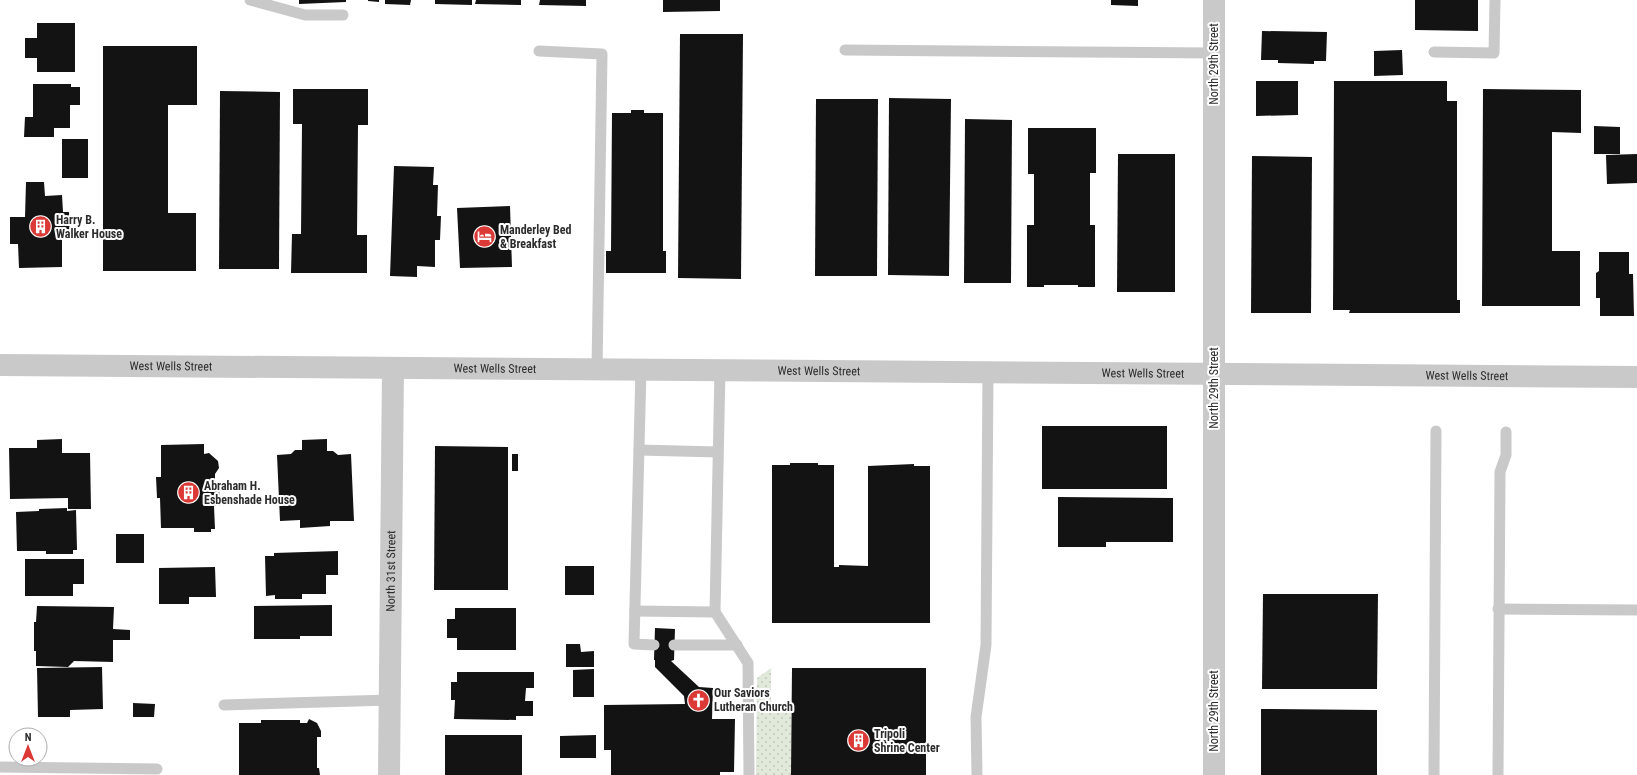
<svg xmlns="http://www.w3.org/2000/svg" width="1637" height="775" font-family="'Roboto Condensed',sans-serif">
	<style>
		.grass { fill: url(#grass-dots) }
		.building { fill: #131313 }
		.lines { fill: none; stroke-linecap: round; stroke-linejoin: round }
		.service { stroke: #c9c9c9; stroke-width: 11 }
		.minor { stroke: #c9c9c9; stroke-width: 22 }
		.tertiary { stroke: #c9c9c9; stroke-width: 22 }
		.labels { text-anchor: middle; stroke-width: 4; stroke-linejoin: round; paint-order: stroke }
		.street-label { font-size: 12px; fill: #2c2c2c; stroke: #fff }
		.poi-label { font-size: 12px; font-weight: bold; fill: #2c2c2c; stroke: #fff; text-anchor: start }
	</style>
	<defs>
		<pattern id="grass-dots" width="8" height="8" patternUnits="userSpaceOnUse"><rect width="8" height="8" fill="#e1e9da"/><path d="M2 2h.1M6 6h.1" fill="none" stroke="#c1c8bb" stroke-width="1.8" stroke-linecap="round"/></pattern>
	</defs>
	<rect width="100%" height="100%" fill="#fff"/>
	<path class="grass" d="M771,668V704L791,705V775H756L757,678Z"/>
	<g class="building">
		<path d="M299,0H346V2L299,4Z"/>
		<path d="M368,0H379V2L368,1Z"/>
		<path d="M385,0H411L410,5L385,4Z"/>
		<path d="M435,0H472V5L435,4Z"/>
		<path d="M476,0H521V5L475,4Z"/>
		<path d="M540,0H586V6L539,5Z"/>
		<path d="M663,0H720V11L663,12Z"/>
		<path d="M1111,0H1138V6L1111,5Z"/>
		<path d="M1415,0H1478V31L1415,30Z"/>
		<path d="M37,23H75V72H37V58H25V38H37Z"/>
		<path d="M1262,31L1327,32L1326,61H1314V64L1278,63V60H1261Z"/>
		<path d="M680,34H743L741,279L678,278Z"/>
		<path d="M103,46H197V105H168V213H196V271H103Z"/>
		<path d="M1402,50L1403,75L1374,76V51Z"/>
		<path d="M1256,81H1298V115L1256,116Z"/>
		<path d="M1334,81H1447V101H1457V300H1460V313H1349L1350,310H1333Z"/>
		<path d="M33,84H71V87H80V105H70V128H54V137H24L25,117H33Z"/>
		<path d="M293,89H368V125H358L357,235H367V273H291L292,234H301L302,124H293Z"/>
		<path d="M1483,89L1581,90V133L1552,132V251H1580V306H1482Z"/>
		<path d="M220,91L280,92L279,269H219Z"/>
		<path d="M889,98L951,99L949,276L888,275Z"/>
		<path d="M816,99H878L877,276H815Z"/>
		<path d="M631,110H644V113H663V251H666V273H606V251H611L612,113H631Z"/>
		<path d="M965,119L1012,120L1011,283H964Z"/>
		<path d="M1594,126L1620,127V154H1594Z"/>
		<path d="M1028,128H1096V173H1090V225H1095V287H1078V285H1044V287H1027V225H1034V174H1028Z"/>
		<rect x="62" y="139" width="26" height="39"/>
		<path d="M1118,154H1175V292H1117Z"/>
		<path d="M1637,154V183L1607,184L1606,155Z"/>
		<path d="M1252,156L1312,157L1311,313H1251Z"/>
		<path d="M394,166L434,167L433,185H438L437,216H441L440,240H435V267L417,266V277L390,276Z"/>
		<path d="M26,182H44L45,196L62,195L63,212H69L70,238H62V267L19,268L18,244H10V217H25Z"/>
		<path d="M510,206L512,267L460,268L457,208Z"/>
		<path d="M1599,252H1629V274H1633L1634,316H1600V298H1596V273L1599,271Z"/>
		<rect x="1042" y="426" width="125" height="63"/>
		<path d="M62,439V453H90L91,509H68V498L10,499L9,448H37V440Z"/>
		<path d="M327,439V451H333L338,455L351,454L354,521H330V526L300,528V520L280,521L277,455L291,454L295,450H302V440Z"/>
		<path d="M204,444V454L209,453L218,461L219,468L215,474V487H219L220,506H214L215,529H211V532H194V528H161L160,498H157L156,477H161V445Z"/>
		<path d="M435,446L508,447V590H434Z"/>
		<rect x="512" y="454" width="6" height="17"/>
		<path d="M790,463H818V465H834V567H839V565L868,566V466L914,464V466H930V623H772V465H790Z"/>
		<path d="M1058,497L1173,498V542H1106V547H1058Z"/>
		<path d="M67,508V511L76,510L77,550H73V554H46V551H17L16,512L39,511V509Z"/>
		<rect x="116" y="534" width="28" height="29"/>
		<path d="M338,551V575H326V594H302V599H275V595L266,596L265,556H274V553Z"/>
		<path d="M25,559H84V584H73V596H25Z"/>
		<rect x="565" y="566" width="29" height="29"/>
		<path d="M215,567L216,597H189V604H159V568Z"/>
		<path d="M1263,594H1378L1377,689H1262Z"/>
		<path d="M332,605V636H300V639H254V606Z"/>
		<path d="M37,606L114,607L113,629L130,630V640H113V662L74,661L68,667L36,666V651H34V622H36Z"/>
		<path d="M455,608H516V650H457V638H447V619H455Z"/>
		<path d="M655,628L675,629L674,660L671,661L699,687L713,688L712,719H735L734,772H720V775H611V750H604V705L685,704L684,696L655,667V660H654Z"/>
		<path d="M566,644H580L581,652L594,651V667H566Z"/>
		<path d="M102,667L103,709L70,710V717H38L37,668Z"/>
		<path d="M792,668H926V775H791Z"/>
		<path d="M594,669V697H573V670Z"/>
		<path d="M457,672H534V688H526L525,701H533V716H516V720L454,719L455,700H451V682H457Z"/>
		<path d="M133,703L155,704L154,717H133Z"/>
		<path d="M1261,709L1377,710V775H1261Z"/>
		<path d="M309,719L317,723L321,731V737H317V768H319L320,775H239V723H261V720H300V723H307Z"/>
		<rect x="445" y="735" width="77" height="40"/>
		<path d="M596,735V758H560V736Z"/>
	</g>
	<g class="lines">
		<g class="service">
			<path d="M250,0L305,15H343"/>
			<path d="M845,50L1214,53"/>
			<path d="M539,51L602,54L597,369"/>
			<path d="M1434,52L1494,53L1495,0"/>
			<path d="M641,369L634,644L654,645"/>
			<path d="M720,370L715,612L748,663L749,775"/>
			<path d="M639,450L718,452"/>
			<path d="M1498,609L1637,610"/>
			<path d="M635,611L715,612"/>
			<path d="M674,645H737"/>
			<path d="M224,705L390,700"/>
			<path d="M0,767L157,769"/>
			<path d="M977,775L976,717L986,645L988,372"/>
			<path d="M1434,775L1436,431"/>
			<path d="M1498,775L1500,472L1506,455V432"/>
		</g>
		<g class="minor">
			<path id="s1" d="M389,775L393,368"/>
			<path d="M1214,775V0"/>
		</g>
		<path class="tertiary" id="s2" d="M0,365L1637,377"/>
	</g>
	<defs>
		<symbol id="building-disc" viewBox="-11 -11 22 22"><circle r="9.5" fill="#db3936" stroke="#fff"/><path d="M-4-6H4V6H1V3H-1V6H-4ZM-2.5-4.3h1.7v1.8h-1.7ZM.8-4.3h1.7v1.8H.8ZM-2.5-1h1.7V.8h-1.7ZM.8-1h1.7V.8H.8Z" fill="#fff"/></symbol>
		<symbol id="hotel-disc" viewBox="-11 -11 22 22"><circle r="9.5" fill="#db3936" stroke="#fff"/><path d="M-6-4.5h1.5V1H6V5H4.5V3h-9V5H-6ZM-4 0a1.8 1.8 0 1 1 3.6 0ZM.5 0V-2.5h3Q6-2.5 6 0Z" fill="#fff"/></symbol>
		<symbol id="church-disc" viewBox="-11 -11 22 22"><circle r="9.5" fill="#db3936" stroke="#fff"/><path d="M-1.2-6h2.4v3.5h3.3v2.4h-3.3V6h-2.4V-.1h-3.3v-2.4h3.3Z" fill="#fff"/></symbol>
	</defs>
	<g fill-rule="evenodd">
		<use href="#building-disc" x="28" y="214" width="25" height="25"/>
		<use href="#hotel-disc" x="472" y="224" width="25" height="25"/>
		<use href="#building-disc" x="176" y="480" width="25" height="25"/>
		<use href="#church-disc" x="686" y="688" width="25" height="25"/>
		<use href="#building-disc" x="846" y="728" width="25" height="25"/>
	</g>
	<g class="labels">
		<g class="street-label">
			<text transform="translate(1214 64) rotate(-90)" y="4">North 29th Street</text>
			<text dy="4" stroke="none"><textPath href="#s2" startOffset="171">West Wells Street</textPath></text>
			<text dy="4" stroke="none"><textPath href="#s2" startOffset="495">West Wells Street</textPath></text>
			<text dy="4" stroke="none"><textPath href="#s2" startOffset="819">West Wells Street</textPath></text>
			<text dy="4" stroke="none"><textPath href="#s2" startOffset="1143">West Wells Street</textPath></text>
			<text dy="4" stroke="none"><textPath href="#s2" startOffset="1467">West Wells Street</textPath></text>
			<text transform="translate(1214 388) rotate(-90)" y="4">North 29th Street</text>
			<text dy="4" stroke="none"><textPath href="#s1" startOffset="204">North 31st Street</textPath></text>
			<text transform="translate(1214 711) rotate(-90)" y="4">North 29th Street</text>
		</g>
		<g class="poi-label">
			<text x="56" y="224">Harry B.<tspan x="56" dy="14">Walker House</tspan></text>
			<text x="500" y="234">Manderley Bed<tspan x="500" dy="14">&amp; Breakfast</tspan></text>
			<text x="204" y="490">Abraham H.<tspan x="204" dy="14">Esbenshade House</tspan></text>
			<text x="714" y="697">Our Saviors<tspan x="714" dy="14">Lutheran Church</tspan></text>
			<text x="874" y="738">Tripoli<tspan x="874" dy="14">Shrine Center</tspan></text>
		</g>
	</g>
	<g transform="translate(28 747)"><circle r="19" fill="#ffffff" stroke="#ababab"/>
	<path d="M0-3L7 15L0 10L-7 15Z" fill="#db3936"/>
	<text y="-6" font-size="11" font-weight="bold" text-anchor="middle" fill="#2c2c2c">N</text>
	</g>
</svg>
